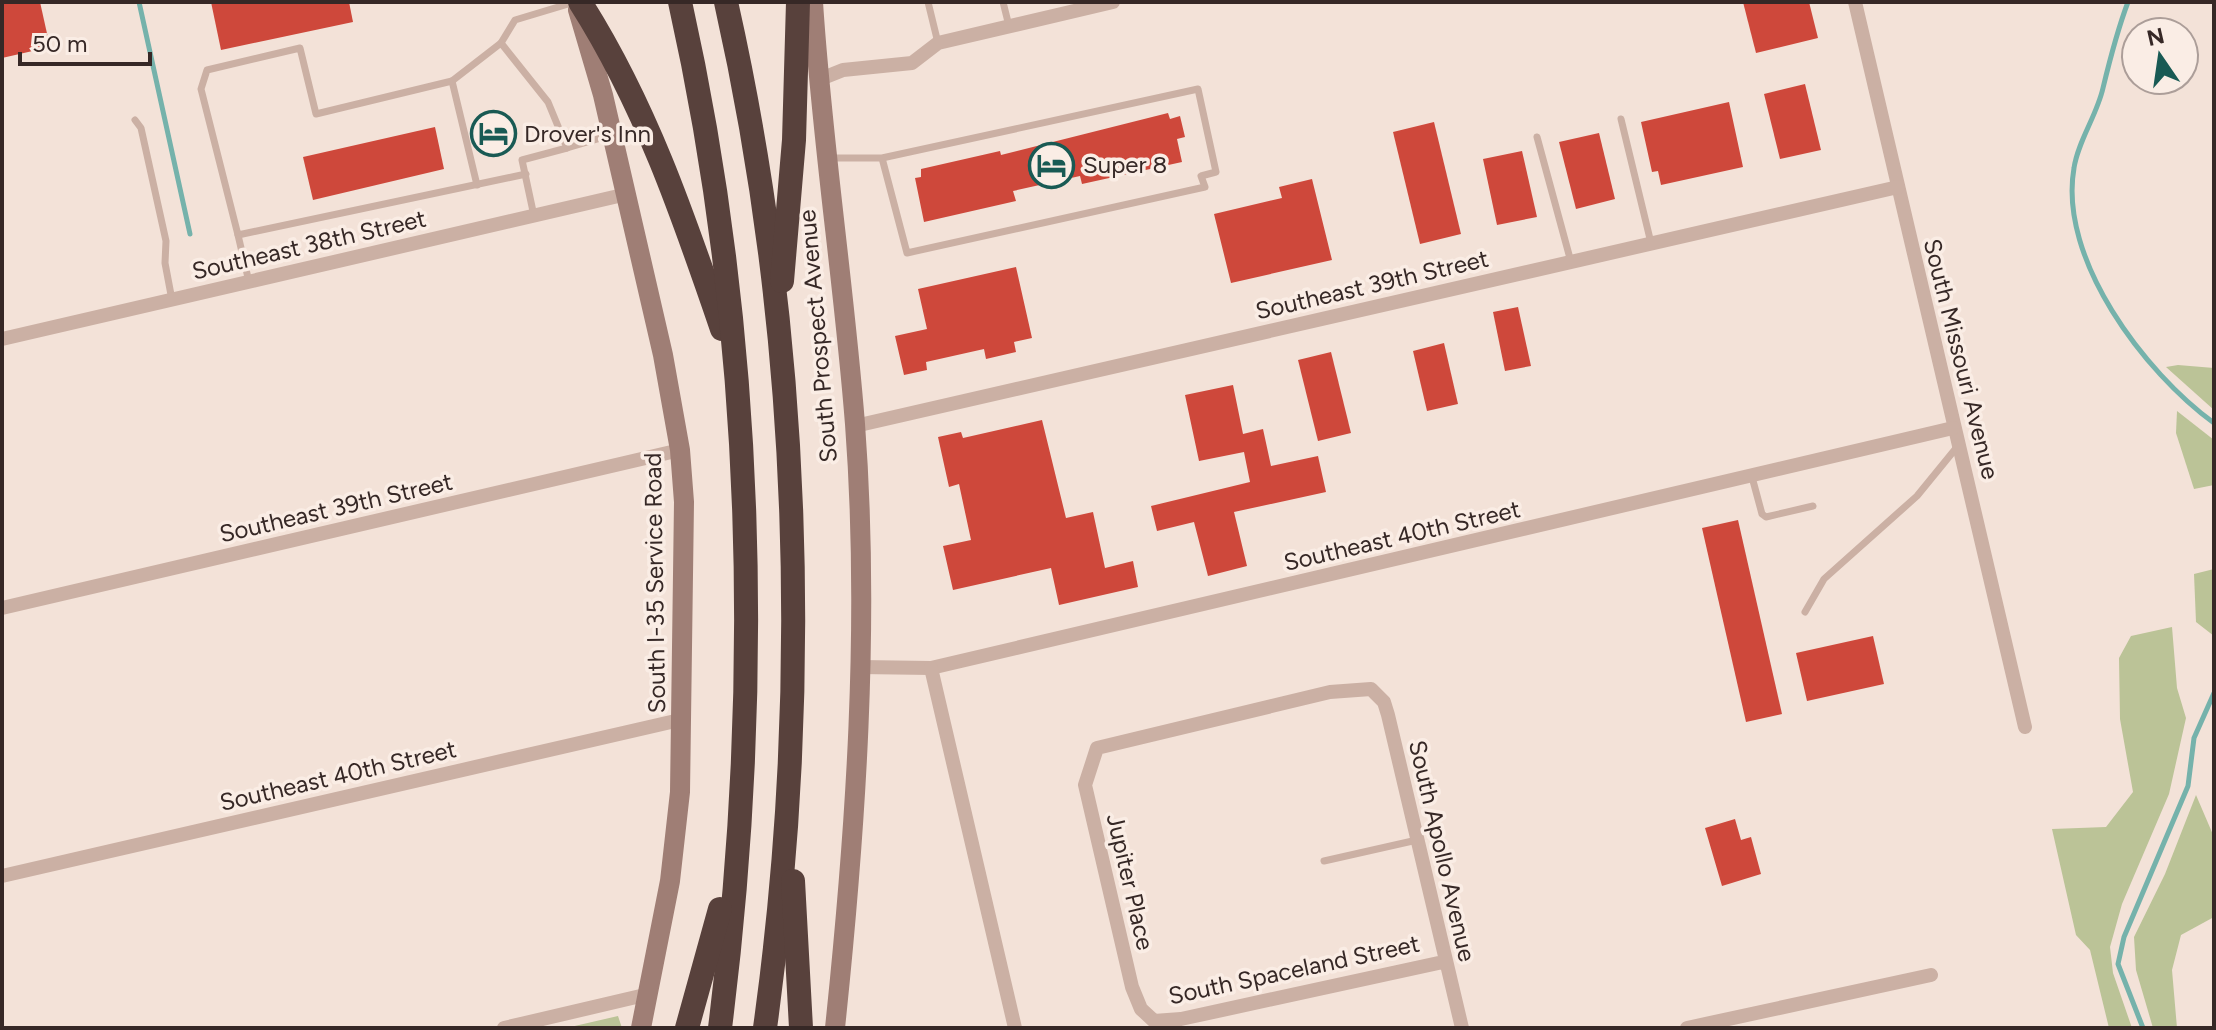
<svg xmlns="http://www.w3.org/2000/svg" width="2216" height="1030" font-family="Figtree,sans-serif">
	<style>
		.green { fill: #bbc397 }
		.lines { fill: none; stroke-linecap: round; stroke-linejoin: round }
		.stream { stroke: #75b2ab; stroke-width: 5 }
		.building { fill: #ce483b }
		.service { stroke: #cbb0a4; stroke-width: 7 }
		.minor { stroke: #cbb0a4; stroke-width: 14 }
		.secondary { stroke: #9f7e75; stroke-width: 20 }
		.motorway { stroke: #58413c; stroke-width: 24 }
		.labels { text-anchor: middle; stroke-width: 7; stroke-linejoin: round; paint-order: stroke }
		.poi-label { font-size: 24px; fill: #362826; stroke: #faede5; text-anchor: start }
		.street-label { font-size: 24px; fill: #362826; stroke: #faede5 }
	</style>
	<rect width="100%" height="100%" fill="#f3e2d8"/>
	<g class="green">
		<path d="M2178,365L2214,368V410L2166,367Z"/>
		<path d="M2177,411L2214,440V485L2194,489L2176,433Z"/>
		<path d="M2214,569V636L2196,622L2194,574Z"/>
		<path d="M2172,627L2177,688L2186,718L2169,794L2122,904L2110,947L2113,973L2132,1028H2109L2090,950L2076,935L2052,829L2106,827L2133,792L2120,719L2119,658L2131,636Z"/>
		<path d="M2196,795L2214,837V917L2181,935L2172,970L2177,1028H2153L2136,970L2134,937L2165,874Z"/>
		<path d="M618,1016L622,1028H566Z"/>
	</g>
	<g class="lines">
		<g class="stream">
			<path d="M139,2L190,234"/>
			<path d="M2128,2C2117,31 2110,59 2103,88C2097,115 2078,141 2074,168C2058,259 2145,373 2214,423"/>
			<path d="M2143,1028L2118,964L2124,937L2188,786L2194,738L2214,693"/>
		</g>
	</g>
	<g class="building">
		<path d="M2,2H40L50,47L2,58Z"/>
		<path d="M211,2H349L353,22L221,50Z"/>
		<path d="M1743,2H1809L1818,38L1756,53Z"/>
		<path d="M1805,84L1821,150L1780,159L1764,94Z"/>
		<path d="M1729,102L1743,167L1661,185L1658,171L1652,172L1641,122Z"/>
		<path d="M1168,113L1170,119L1180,116L1185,137L1177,139L1182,162L1082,184L1080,176L1013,191L1016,201L924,222L915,178L921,177V169L1000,151L1001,155Z"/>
		<path d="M1434,122L1461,234L1420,244L1393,132Z"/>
		<path d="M435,127L444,169L313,200L303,157Z"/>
		<path d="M1599,133L1615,199L1576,209L1559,142Z"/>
		<path d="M1522,151L1537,217L1497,225L1483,159Z"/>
		<path d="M1312,179L1332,260L1231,283L1214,214L1282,198L1279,187Z"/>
		<path d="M1016,267L1032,338L1014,342L1016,352L986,359L984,349L926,362L927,370L904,375L895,336L927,329L918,289Z"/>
		<path d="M1518,307L1531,366L1505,371L1493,312Z"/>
		<path d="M1444,343L1458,404L1427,411L1413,351Z"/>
		<path d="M1331,352L1351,433L1318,441L1298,360Z"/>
		<path d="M1233,385L1243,434L1263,429L1271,466L1318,456L1326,492L1234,512L1247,566L1208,576L1194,522L1157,531L1151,506L1250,482L1244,452L1199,461L1185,395Z"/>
		<path d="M1042,420L1066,518L1093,512L1105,568L1133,561L1138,587L1059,605L1051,568L953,590L943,546L971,540L959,484L949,487L938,437L961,432L963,438Z"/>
		<path d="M1738,520L1782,714L1746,722L1702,528Z"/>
		<path d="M1873,636L1884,684L1807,701L1796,653Z"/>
		<path d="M1735,819L1741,840L1751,837L1761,874L1722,886L1705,828Z"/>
	</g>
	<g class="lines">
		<g class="service">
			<path d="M928,2L938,43"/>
			<path d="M1003,2L1009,26"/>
			<path d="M501,43L515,20L575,2"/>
			<path d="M452,81L477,185"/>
			<path d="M1621,119L1651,243"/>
			<path d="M135,120L141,128L166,241L165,263L172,300"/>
			<path d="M1537,137L1571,262"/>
			<path d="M567,148L611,135"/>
			<path d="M831,158H882L907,253L1205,187L1201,176L1216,172L1198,89L882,158"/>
			<path d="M526,174L238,235L201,89L207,70L300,48L316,114L452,81L501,43L548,102L567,148L522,160L534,216"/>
			<path d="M238,235L249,282"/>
			<path d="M1752,477L1762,514L1766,517L1813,506"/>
			<path d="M1805,612L1824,579L1917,496L1957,447"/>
			<path d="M1324,861L1417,840"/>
		</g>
		<g class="minor">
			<path d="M1855,2L2025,727"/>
			<path d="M818,80L843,70L912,63L938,43L1113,2"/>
			<path d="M2,339L627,194"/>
			<path d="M855,426L1898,187"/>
			<path d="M2,608L680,450"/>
			<path d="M860,667L931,668L1953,428"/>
			<path d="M931,668L1015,1028"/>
			<path d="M2,876L684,719"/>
			<path d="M1443,962L1181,1019L1154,1021L1141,1009L1132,987L1085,785L1097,748L1330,692L1371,689L1384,702L1388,715L1462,1028"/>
			<path d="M504,1028L649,994"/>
			<path d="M1687,1028L1931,975"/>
		</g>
		<g class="secondary">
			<path d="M813,2C822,143 844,283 855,424C870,624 856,828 835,1028"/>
			<path d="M578,10L603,95L663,355L680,450L684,502L680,792L670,881L641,1028"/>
		</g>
		<g class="motorway">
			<path d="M580,2C645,104 683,215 722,329"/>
			<path d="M680,2C755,337 763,688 720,1028"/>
			<path d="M726,2C801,335 812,690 765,1028"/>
			<path d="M782,281L794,140L798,2"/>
			<path d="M793,881L801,1028"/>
			<path d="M687,1028L720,909"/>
		</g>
	</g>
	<defs>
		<symbol id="hotel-ring" viewBox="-11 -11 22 22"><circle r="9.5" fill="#faede5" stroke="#195a54" stroke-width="1.5"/><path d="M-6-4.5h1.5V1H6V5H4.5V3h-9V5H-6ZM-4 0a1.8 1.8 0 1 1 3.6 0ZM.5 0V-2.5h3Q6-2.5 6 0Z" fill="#195a54"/></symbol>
	</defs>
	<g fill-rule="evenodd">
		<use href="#hotel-ring" x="468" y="108" width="51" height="51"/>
		<use href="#hotel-ring" x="1026" y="140" width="51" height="51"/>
	</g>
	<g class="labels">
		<g class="poi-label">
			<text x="524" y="142">Drover's Inn</text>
			<text x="1083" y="173">Super 8</text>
		</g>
		<g class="street-label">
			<text transform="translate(309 245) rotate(-13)" y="8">Southeast 38th Street</text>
			<text transform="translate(1372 285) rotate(-13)" y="8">Southeast 39th Street</text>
			<text transform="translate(818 336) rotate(-95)" y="8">South Prospect Avenue</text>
			<text transform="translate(1961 359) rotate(76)" y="8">South Missouri Avenue</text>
			<text transform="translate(336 508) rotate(-13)" y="8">Southeast 39th Street</text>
			<text transform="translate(1402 536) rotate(-13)" y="8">Southeast 40th Street</text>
			<text transform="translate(655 583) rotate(-91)" y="8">South I-35 Service Road</text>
			<text transform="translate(338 776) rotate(-13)" y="8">Southeast 40th Street</text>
			<text transform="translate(1442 851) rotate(77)" y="8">South Apollo Avenue</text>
			<text transform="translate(1130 882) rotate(77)" y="8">Jupiter Place</text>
			<text transform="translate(1294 970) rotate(-12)" y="8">South Spaceland Street</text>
		</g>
	</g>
	<rect width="2216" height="1030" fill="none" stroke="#362826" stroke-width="8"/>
	<g transform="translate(2160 56) rotate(347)"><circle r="38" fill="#faede5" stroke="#ac9e99" stroke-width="2"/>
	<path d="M0-6L14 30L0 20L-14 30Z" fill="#195a54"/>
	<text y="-12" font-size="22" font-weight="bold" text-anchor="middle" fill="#362826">N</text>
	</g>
	<path d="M20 52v12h130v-12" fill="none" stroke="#362826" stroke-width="4"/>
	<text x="32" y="52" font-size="24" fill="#362826" stroke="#faede5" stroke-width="6" paint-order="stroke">50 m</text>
</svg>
